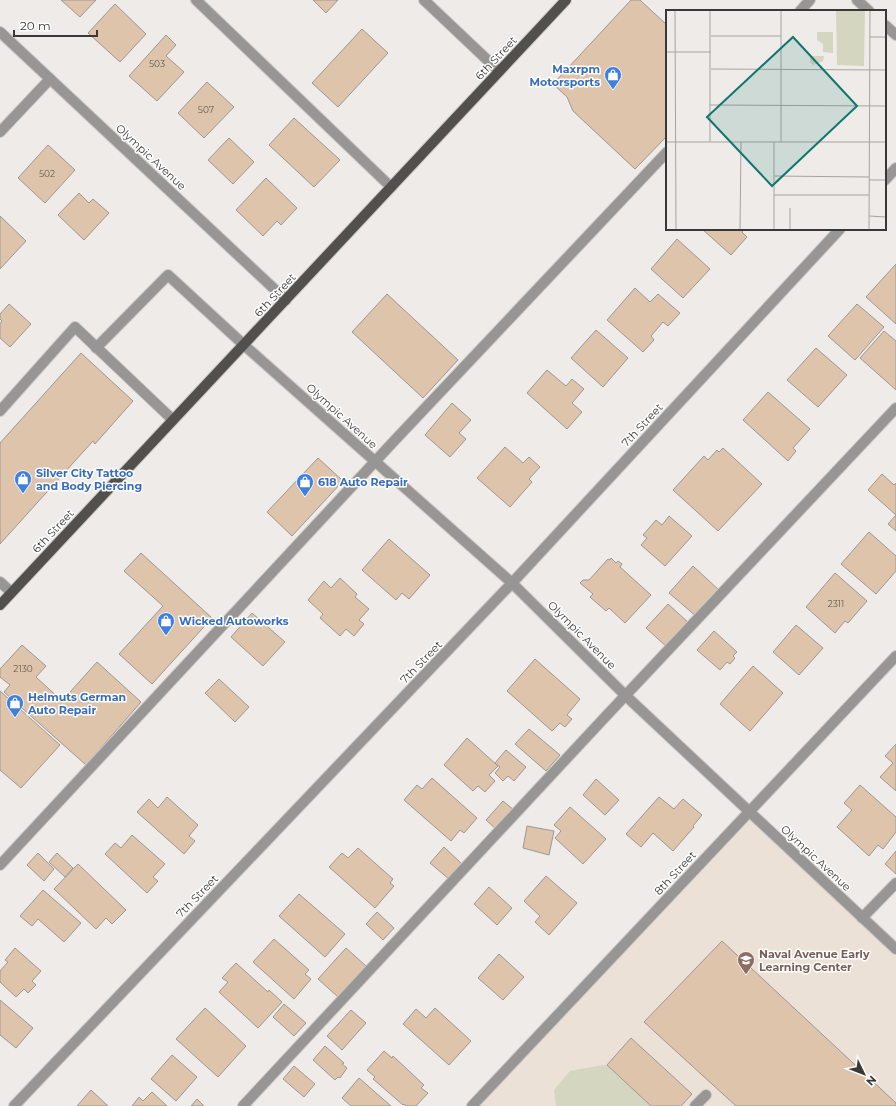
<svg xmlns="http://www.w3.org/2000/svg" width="896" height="1106" font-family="Montserrat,sans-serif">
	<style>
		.built { fill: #ebe1d7 }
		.green { fill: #d4d6c0 }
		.building { fill: #dec4ab; stroke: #9c9895 }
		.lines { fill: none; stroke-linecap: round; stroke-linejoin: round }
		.minor-casing { stroke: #cbc7c5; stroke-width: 12 }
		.major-casing { stroke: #cbc7c5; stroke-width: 12 }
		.minor { stroke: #979694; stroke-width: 10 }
		.major { stroke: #52504d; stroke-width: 10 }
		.labels { text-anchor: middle; stroke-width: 3; stroke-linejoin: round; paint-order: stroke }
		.number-label { font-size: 9px; fill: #635b54 }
		.street-label { font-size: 11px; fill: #3a3837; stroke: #fff }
		.shop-label { font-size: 11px; font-weight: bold; fill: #366cbe; stroke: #fff; text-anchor: start }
		.education-label { font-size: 11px; font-weight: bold; fill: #785e54; stroke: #fff; text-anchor: start }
		.inset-road { fill: none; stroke: #a7a3a1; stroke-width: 1 }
		.view { fill: #0f766e; fill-opacity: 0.15; stroke: #0f766e; stroke-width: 2 }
		.inset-edge { fill: none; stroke: #3a3837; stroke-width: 2 }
	</style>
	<rect width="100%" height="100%" fill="#efebe8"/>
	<path class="built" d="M749,812L896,949V1106H472Z"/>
	<path class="green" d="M603,1065H607L651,1106H556L554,1090L570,1071Z"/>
	<g class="building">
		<path d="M61,0H96L80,17Z"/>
		<path d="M313,0H338L326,13Z"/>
		<path d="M631,0H640L667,25V136L635,169L573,111L567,97L553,84Z"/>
		<path d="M115,4L146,34L120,62L88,33Z"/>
		<path d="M362,29L388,53L338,107L312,83Z"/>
		<path d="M166,35L176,45L166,56L184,72L157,101L129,76Z"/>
		<path d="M207,82L234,107L204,138L178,113Z"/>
		<path d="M294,118L340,160L314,187L269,145Z"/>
		<path d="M229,138L254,162L233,184L208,160Z"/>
		<path d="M48,145L75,170L45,203L18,178Z"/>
		<path d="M266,178L297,208L281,225L277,221L263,236L236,210Z"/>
		<path d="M79,193L89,203L93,199L109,213L84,240L58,215Z"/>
		<path d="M0,216L26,241L0,269Z"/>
		<path d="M702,229H745L742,232L747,237L731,255Z"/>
		<path d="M677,239L710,269L683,298L651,269Z"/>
		<path d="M896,264V324L866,297Z"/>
		<path d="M635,288L650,302L658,294L680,313L668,326L663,322L651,336L654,340L643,352L607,320Z"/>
		<path d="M387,294L458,360L423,398L352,332Z"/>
		<path d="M9,304L31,324L10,347L0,338V324L2,321L0,319V314Z"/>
		<path d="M857,304L884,327L855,360L828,336Z"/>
		<path d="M596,330L628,358L603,387L571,358Z"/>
		<path d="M884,331L896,341V390L860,358Z"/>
		<path d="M816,348L847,375L818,407L787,380Z"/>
		<path d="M81,353L133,401L95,444L93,441L0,544V443Z"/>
		<path d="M547,370L566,386L572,379L584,389L572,403L582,412L567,429L527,393Z"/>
		<path d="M768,392L810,429L793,448L796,451L788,461L743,420Z"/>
		<path d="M452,403L471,420L459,433L466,439L450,457L425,435Z"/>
		<path d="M505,447L523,463L529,457L540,467L529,479L532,482L510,507L477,478Z"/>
		<path d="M723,448L762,484L718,531L673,490L704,456L708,460L717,450L719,452Z"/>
		<path d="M318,458L343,481L292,536L267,512Z"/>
		<path d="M882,474L894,485L896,483V515L868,490Z"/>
		<path d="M896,515V531L888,524Z"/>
		<path d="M669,516L692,536L665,566L641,545L647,538L643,535L656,520L662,525Z"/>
		<path d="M869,532L896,556V571L876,594L841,564Z"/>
		<path d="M389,539L430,575L409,599L402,593L396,600L362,570Z"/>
		<path d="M141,553L212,618L152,684L119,654L163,606L124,571Z"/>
		<path d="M611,558L616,563L618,561L622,564L620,567L651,595L625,623L609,608L606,611L590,597L593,594L580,583L583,580H589L608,559L610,560Z"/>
		<path d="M693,566L720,591L697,617L669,593Z"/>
		<path d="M835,573L867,601L848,623L845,621L835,633L806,607Z"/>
		<path d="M340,578L357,594L355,597L369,609L359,620L364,624L354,636L346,629L340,636L320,618L323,614L308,600L324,581L331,588Z"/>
		<path d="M668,604L690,624L668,648L646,628Z"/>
		<path d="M252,613L285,642L263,666L231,637Z"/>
		<path d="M796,625L823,648L799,675L773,652Z"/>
		<path d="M714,631L737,652L733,656L735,658L730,664L727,662L720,670L697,650Z"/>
		<path d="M22,645L46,666L36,677L62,701L97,662L141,702L86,765L4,692L10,685L0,677V669Z"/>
		<path d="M535,659L580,699L567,715L572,719L565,727L560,723L552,731L507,691Z"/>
		<path d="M753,666L783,693L750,731L720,704Z"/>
		<path d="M219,679L249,707L235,722L205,693Z"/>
		<path d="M0,691L60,745L21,788L0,770Z"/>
		<path d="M529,729L560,755L546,771L515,744Z"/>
		<path d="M467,738L498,766L489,775L495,781L485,792L478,786L473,791L444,765Z"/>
		<path d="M896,744V791L880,777L893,763L885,756Z"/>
		<path d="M506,750L526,767L514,781L508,776L503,781L495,773L500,767L495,763Z"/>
		<path d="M432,778L477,818L464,833L460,830L451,841L404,800L417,785L422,789Z"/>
		<path d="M596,779L619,800L605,815L583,795Z"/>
		<path d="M860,785L896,817V832L883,849L878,845L869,856L837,827L852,810L844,803Z"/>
		<path d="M167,797L198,825L189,836L195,841L184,854L137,812L149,799L158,808Z"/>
		<path d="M659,797L674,809L683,799L702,815L693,826L694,827L673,851L653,833L641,847L626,834Z"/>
		<path d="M503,801L514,810L496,829L486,820Z"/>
		<path d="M570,807L606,839L583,864L555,838L561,831L554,825Z"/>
		<path d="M527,826L554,831L549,855L523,848Z"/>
		<path d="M132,835L165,864L153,877L158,881L147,893L105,854L115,843L121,848Z"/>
		<path d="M444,847L463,865L450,880L430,863Z"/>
		<path d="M358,848L393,879L390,883L394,886L375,908L329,867L342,853L348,858Z"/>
		<path d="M896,851V874L885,864Z"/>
		<path d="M38,853L54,869L44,881L27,865Z"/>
		<path d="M57,853L73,868L65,877L49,862Z"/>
		<path d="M78,864L126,910L112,924L106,918L96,929L54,889Z"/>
		<path d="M546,876L577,903L549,935L535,922L540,916L524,901Z"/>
		<path d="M489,887L512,908L497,925L474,904Z"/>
		<path d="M43,890L81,923L64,942L38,919L32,926L20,916Z"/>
		<path d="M299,894L345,934L325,957L279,916Z"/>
		<path d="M377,912L394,928L383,940L366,924Z"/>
		<path d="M274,939L309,970L305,974L311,979L294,999L253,962Z"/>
		<path d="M722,941L896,1103V1106H736L644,1022Z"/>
		<path d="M15,948L41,971L32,981L36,985L28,993L24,989L16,997L0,982V971L8,962L5,960Z"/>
		<path d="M346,948L366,966L338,997L318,979Z"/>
		<path d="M499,954L524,977L503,1000L478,978Z"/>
		<path d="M236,963L268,992L269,990L282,1002L258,1028L219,992L228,982L222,978Z"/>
		<path d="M0,1000L33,1028L16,1048L0,1035Z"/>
		<path d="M284,1004L306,1023L294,1036L273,1017Z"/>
		<path d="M205,1008L246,1046L218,1077L176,1039Z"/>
		<path d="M435,1008L471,1041L449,1065L403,1024L416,1009L426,1018Z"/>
		<path d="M351,1010L366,1023L342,1050L327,1036Z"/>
		<path d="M631,1038L692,1094L681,1106H651L607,1065Z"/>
		<path d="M325,1046L344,1063L342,1064L347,1068L340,1078L338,1077L335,1080L313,1060Z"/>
		<path d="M384,1051L392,1058L393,1056L424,1085L421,1088L428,1093L416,1106H406L404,1104L403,1105L373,1079L375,1077L367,1070Z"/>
		<path d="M172,1055L197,1077L176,1101L151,1079Z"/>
		<path d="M294,1066L315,1084L304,1097L283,1079Z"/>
		<path d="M359,1078L391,1106H351L342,1098Z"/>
		<path d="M91,1090L108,1106H77Z"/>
		<path d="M152,1092L167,1106H132L139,1097L143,1101Z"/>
		<path d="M197,1099L204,1106H191Z"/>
	</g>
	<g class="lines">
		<defs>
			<g id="minor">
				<path d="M196,0L391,187"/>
				<path d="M424,0L499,71"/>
				<path d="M857,0L869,11"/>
				<path d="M800,11L810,0"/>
				<path d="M885,25L896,35"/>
				<path d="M0,32L286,300"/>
				<path d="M0,132L50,79"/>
				<path d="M885,180L896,168"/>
				<path d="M96,348L168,275L244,345L512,583L626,696L896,949"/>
				<path d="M0,411L75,327L173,420"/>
				<path d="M0,582L11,592"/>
				<path d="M0,865L395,440L667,152"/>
				<path d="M862,918L896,883"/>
				<path d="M14,1106L512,583L840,229"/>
				<path d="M243,1106L607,715L896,408"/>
				<path d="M472,1106L896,656"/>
				<path d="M695,1106L706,1095"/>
			</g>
			<path id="major" d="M0,605L566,0"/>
		</defs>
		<use href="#minor" class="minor-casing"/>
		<use href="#major" class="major-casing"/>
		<use href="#minor" class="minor"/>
		<use href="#major" class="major"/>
	</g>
	<defs>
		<symbol id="shop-pin" viewBox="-11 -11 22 30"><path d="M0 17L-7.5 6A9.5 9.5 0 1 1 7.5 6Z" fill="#3f7fe0" stroke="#fff"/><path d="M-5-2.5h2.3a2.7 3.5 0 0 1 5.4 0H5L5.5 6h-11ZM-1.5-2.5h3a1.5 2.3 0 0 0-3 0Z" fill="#fff"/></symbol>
		<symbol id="school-pin" viewBox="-11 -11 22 30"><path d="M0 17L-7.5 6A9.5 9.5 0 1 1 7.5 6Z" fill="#8d6e63" stroke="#fff"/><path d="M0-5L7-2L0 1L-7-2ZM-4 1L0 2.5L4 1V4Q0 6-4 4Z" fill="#fff"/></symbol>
	</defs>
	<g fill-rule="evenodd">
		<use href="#shop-pin" x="603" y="65" width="20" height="27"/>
		<use href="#shop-pin" x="13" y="469" width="20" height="27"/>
		<use href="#shop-pin" x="295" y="472" width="20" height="27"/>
		<use href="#shop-pin" x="156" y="611" width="20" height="27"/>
		<use href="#shop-pin" x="5" y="693" width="20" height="27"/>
		<use href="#school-pin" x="736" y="950" width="20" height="27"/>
	</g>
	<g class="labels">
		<g class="number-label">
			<text x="157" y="67">503</text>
			<text x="206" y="113">507</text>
			<text x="47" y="177">502</text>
			<text x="836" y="607">2311</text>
			<text x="23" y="672">2130</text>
		</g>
		<g class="street-label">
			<text transform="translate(496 58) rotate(-47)" y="4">6th Street</text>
			<text transform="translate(151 157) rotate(43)" y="4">Olympic Avenue</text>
			<text transform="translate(275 295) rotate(-47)" y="4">6th Street</text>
			<text transform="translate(342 416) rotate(42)" y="4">Olympic Avenue</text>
			<text transform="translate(642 425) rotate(-47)" y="4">7th Street</text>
			<text transform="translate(53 531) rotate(-47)" y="4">6th Street</text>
			<text transform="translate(582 635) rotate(45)" y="4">Olympic Avenue</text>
			<text transform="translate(421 662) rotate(-46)" y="4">7th Street</text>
			<text transform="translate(816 858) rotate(43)" y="4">Olympic Avenue</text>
			<text transform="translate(675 873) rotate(-47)" y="4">8th Street</text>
			<text transform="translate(197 896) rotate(-46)" y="4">7th Street</text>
		</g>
		<g class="shop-label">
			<text x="600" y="73" text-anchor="end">Maxrpm<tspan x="600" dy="13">Motorsports</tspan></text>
			<text x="36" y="477">Silver City Tattoo<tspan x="36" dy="13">and Body Piercing</tspan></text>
			<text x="318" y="486">618 Auto Repair</text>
			<text x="179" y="625">Wicked Autoworks</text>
			<text x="28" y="701">Helmuts German<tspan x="28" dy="13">Auto Repair</tspan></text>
		</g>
		<g class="education-label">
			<text x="759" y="958">Naval Avenue Early<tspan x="759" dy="13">Learning Center</tspan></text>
		</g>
	</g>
	<g transform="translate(666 10)">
		<rect width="220" height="220" fill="#efebe8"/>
		<path d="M170,0H199L198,56L171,55ZM151,22H167V43L157,42V34L151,30ZM144,46H158L157,51L147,55L144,52Z" fill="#d4d6c0"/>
		<path class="inset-road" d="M9,0L10,220M115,0V132M45,26H115M204,27H220M0,42H45M45,59L220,60M44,95L220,96M0,132H220M44,132V0M108,166L203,167M203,170H220M108,185H203M124,198V220M203,206L220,207M74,220L75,132M108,220V132M203,220L204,0"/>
		<path class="view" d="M127,27L191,96L106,176L41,107Z"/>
		<rect width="220" height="220" class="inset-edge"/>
	</g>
	<g transform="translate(864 1074) rotate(133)" stroke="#ffffff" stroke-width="3" paint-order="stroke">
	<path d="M0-3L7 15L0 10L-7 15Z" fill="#3a3837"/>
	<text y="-6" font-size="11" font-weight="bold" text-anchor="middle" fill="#3a3837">N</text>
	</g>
	<path d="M14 30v6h83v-6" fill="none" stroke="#3a3837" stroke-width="2"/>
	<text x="20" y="30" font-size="12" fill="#3a3837" stroke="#ffffff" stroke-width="3" paint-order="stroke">20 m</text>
</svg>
